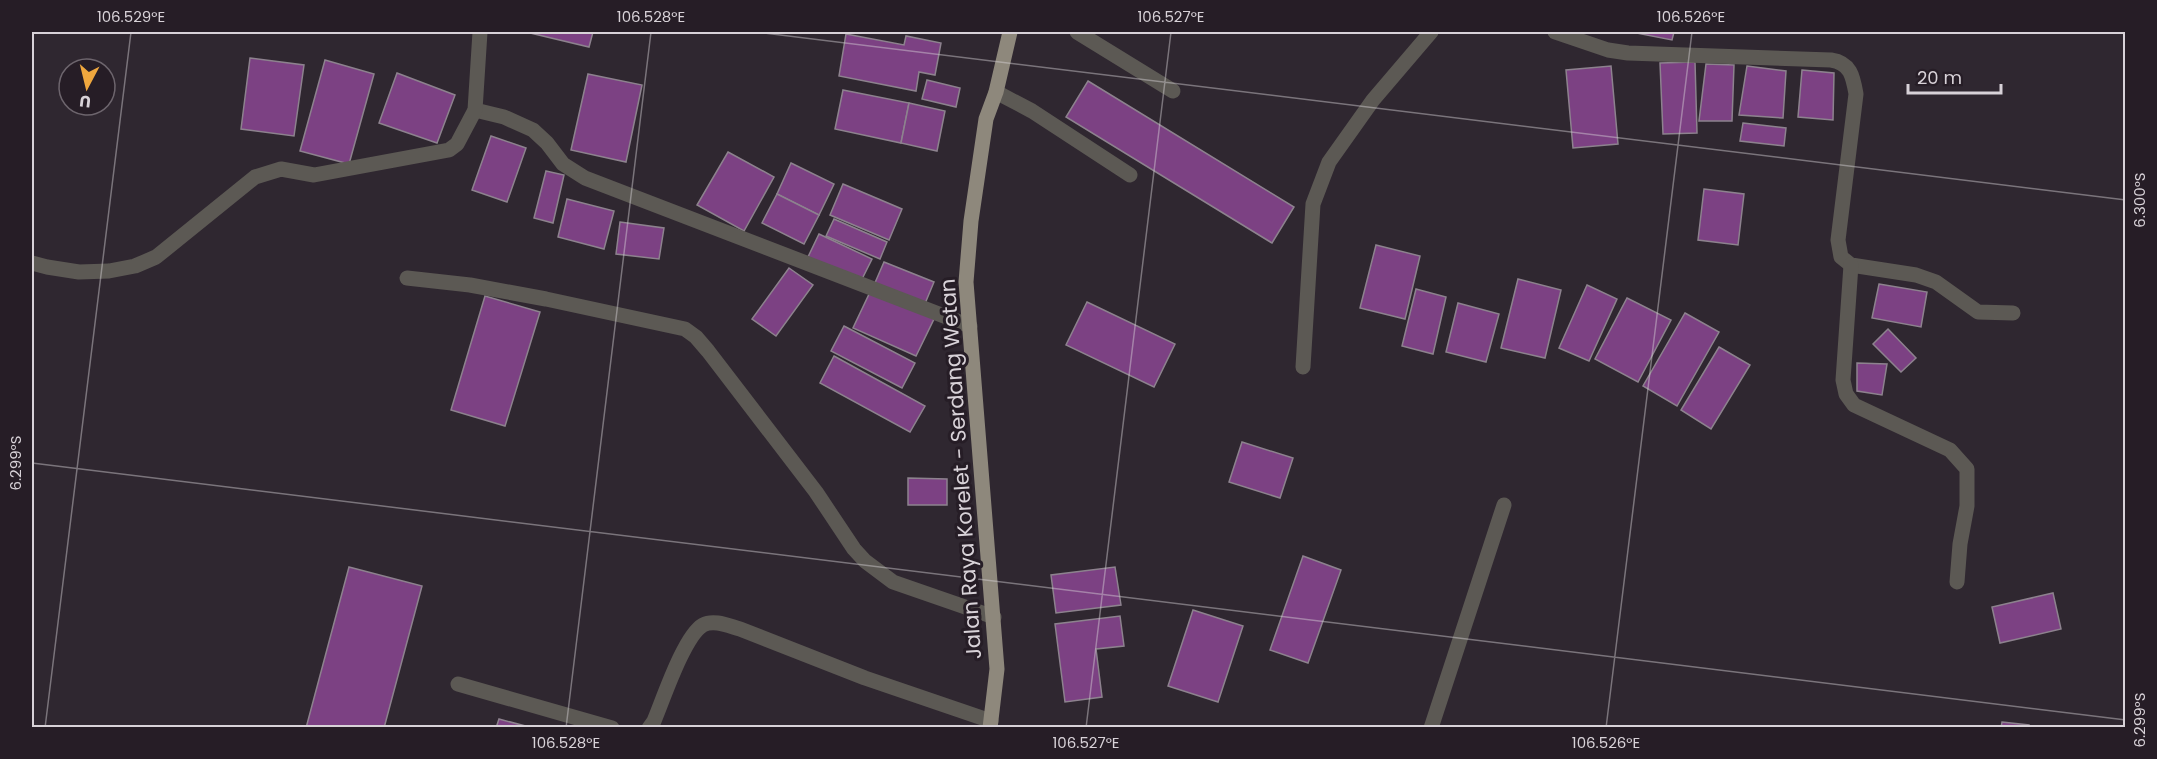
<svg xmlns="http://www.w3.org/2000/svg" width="2157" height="759" font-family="Poppins,sans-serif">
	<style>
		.building { fill: #7c4183; stroke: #8d828e; stroke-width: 1.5 }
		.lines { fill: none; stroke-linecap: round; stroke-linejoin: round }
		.service { stroke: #5c5954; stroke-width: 15 }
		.minor { stroke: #5c5954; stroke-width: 15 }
		.primary { stroke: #8e887c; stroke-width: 15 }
		.ticks { fill: none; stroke: #d8d2d8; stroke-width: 1.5; stroke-opacity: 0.45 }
		.labels { text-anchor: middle; stroke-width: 6; stroke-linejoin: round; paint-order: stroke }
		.street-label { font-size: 21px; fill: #d8d2d8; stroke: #261d26 }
		.neatline { fill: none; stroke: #d8d2d8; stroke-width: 2 }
		.ticks-label { font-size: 15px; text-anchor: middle; fill: #d8d2d8 }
	</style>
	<rect width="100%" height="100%" fill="#2f2730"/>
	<g class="building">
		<path d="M526,32H593L589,47Z"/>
		<path d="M1636,33V32H1674L1672,40Z"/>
		<path d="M846,34L904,45L906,36L941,43L935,75L919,72L916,91L839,76Z"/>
		<path d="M250,58L304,65L294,136L241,129Z"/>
		<path d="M325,60L374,74L349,164L300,151Z"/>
		<path d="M1695,62L1697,133L1663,134L1660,63Z"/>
		<path d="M1706,64L1734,65L1732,121H1699Z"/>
		<path d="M1611,66L1618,144L1573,148L1566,70Z"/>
		<path d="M1747,66L1786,71L1783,118L1739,115Z"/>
		<path d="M1802,70L1834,73L1833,120L1798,117Z"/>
		<path d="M397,73L455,95L437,143L379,123Z"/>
		<path d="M588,74L642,85L626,162L571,150Z"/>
		<path d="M927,80L960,88L956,107L922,99Z"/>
		<path d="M1088,81L1294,207L1272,243L1066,117Z"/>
		<path d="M843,90L909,103L901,143L835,129Z"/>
		<path d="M909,103L945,111L937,151L901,143Z"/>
		<path d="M1743,123L1786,128L1784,146L1740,141Z"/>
		<path d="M491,136L526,148L507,202L472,190Z"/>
		<path d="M728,152L774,177L744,231L697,205Z"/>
		<path d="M791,163L834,184L819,215L777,194Z"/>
		<path d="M546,171L564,175L553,223L534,218Z"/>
		<path d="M843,184L902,209L889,240L830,215Z"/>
		<path d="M1704,189L1744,194L1738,245L1698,240Z"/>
		<path d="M777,194L819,215L804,244L762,223Z"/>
		<path d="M567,199L614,211L604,249L558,237Z"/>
		<path d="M834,219L887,242L880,259L826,236Z"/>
		<path d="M620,222L664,228L659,259L616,254Z"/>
		<path d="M819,234L872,259L860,283L807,259Z"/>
		<path d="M1376,245L1420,256L1405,319L1360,308Z"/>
		<path d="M884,262L934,282L924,306L874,285Z"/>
		<path d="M789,268L813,285L776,336L752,319Z"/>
		<path d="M1518,279L1561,290L1545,358L1501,348Z"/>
		<path d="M1879,284L1927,292L1921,327L1872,318Z"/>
		<path d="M1587,285L1617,299L1589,361L1559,348Z"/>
		<path d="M1416,289L1446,297L1433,354L1402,346Z"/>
		<path d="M871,290L934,319L916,356L853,328Z"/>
		<path d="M485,296L540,312L505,426L451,410Z"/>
		<path d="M1627,298L1671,320L1638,382L1595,359Z"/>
		<path d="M1087,302L1175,344L1154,387L1066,345Z"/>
		<path d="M1458,303L1499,314L1486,362L1446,352Z"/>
		<path d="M1685,313L1719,332L1677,406L1643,386Z"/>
		<path d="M844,326L915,363L902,388L831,351Z"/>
		<path d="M1888,329L1916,358L1901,372L1873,344Z"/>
		<path d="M1719,347L1750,365L1711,429L1681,410Z"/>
		<path d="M834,356L925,406L910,432L820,383Z"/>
		<path d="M1857,363L1887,364L1882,395L1857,391Z"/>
		<path d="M1242,442L1293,458L1280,498L1229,482Z"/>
		<path d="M908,478L947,479V505H908Z"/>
		<path d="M1303,556L1341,570L1308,663L1270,650Z"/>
		<path d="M349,567L422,586L384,728H306Z"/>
		<path d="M1115,567L1121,605L1056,613L1051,575Z"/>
		<path d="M2053,593L2061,629L2000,643L1992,607Z"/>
		<path d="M1193,610L1243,626L1218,702L1168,686Z"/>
		<path d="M1120,616L1124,646L1096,649L1102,697L1065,702L1055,624Z"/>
		<path d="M499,719L533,728H496Z"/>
		<path d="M2002,722L2029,725V728H2001Z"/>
	</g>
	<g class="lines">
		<g class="service">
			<path d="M1077,32L1173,91"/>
			<path d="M996,92L1032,111L1130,175"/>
			<path d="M407,278L470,285L546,299L685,329L696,337L708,351L816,492L854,549L865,561L893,582L994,617"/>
			<path d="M458,684L612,728"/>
			<path d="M649,728L654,721C663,700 684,636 703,625C714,619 729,626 740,629L865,678L991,721"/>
			<path d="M1431,728L1504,505"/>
		</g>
		<g class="minor">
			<path d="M1555,32L1608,50L1628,53L1831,60C1851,63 1853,77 1856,94L1838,240L1841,257L1851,265L1916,275L1936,282L1978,312L2013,313"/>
			<path d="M475,110L504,117L533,130L547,143L563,164L585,178L970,326"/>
			<path d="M32,263L47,267L79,272L109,271L135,266L156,257L255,177L281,169L314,175L449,150L457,144L475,110L480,32"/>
			<path d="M1851,265L1843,380L1846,394L1854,405L1950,450L1967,469V506L1960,544L1957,582"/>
			<path d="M1303,367L1313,204L1329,162L1373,100L1431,32"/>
		</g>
		<path class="primary" d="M990,728L997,669L966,282L971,221L986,119L996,92L1010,32"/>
	</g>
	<path class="ticks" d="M755,32L2126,200M32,463L2126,720M45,728L131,32M566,728L651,32M1086,728L1171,32M1606,728L1692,32"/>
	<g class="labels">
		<g class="street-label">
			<text transform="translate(961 469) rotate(-94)" y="7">Jalan Raya Korelet - Serdang Wetan</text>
		</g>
	</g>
	<rect width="2157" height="759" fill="none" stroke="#261d26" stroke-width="66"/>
	<g transform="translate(87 87) rotate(187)"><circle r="28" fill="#261d26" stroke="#6d656d" stroke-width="1.5"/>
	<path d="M0-4.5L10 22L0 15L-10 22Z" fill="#efa73e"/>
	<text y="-9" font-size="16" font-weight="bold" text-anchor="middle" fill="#d8d2d8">U</text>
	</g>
	<path d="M1908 84v9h93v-9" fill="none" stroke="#d8d2d8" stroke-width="3"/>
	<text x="1917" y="84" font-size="18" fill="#d8d2d8" stroke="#261d26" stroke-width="4.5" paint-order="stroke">20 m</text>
	<rect x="33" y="33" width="2091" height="693" class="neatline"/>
	<g class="ticks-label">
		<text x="131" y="22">106.529°E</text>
		<text x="651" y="22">106.528°E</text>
		<text x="1171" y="22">106.527°E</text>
		<text x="1691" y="22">106.526°E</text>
		<text transform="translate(2140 200) rotate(-90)" y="5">6.300°S</text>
		<text transform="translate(16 463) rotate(-90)" y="5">6.299°S</text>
		<text transform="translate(2140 720) rotate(-90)" y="5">6.299°S</text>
		<text x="566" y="748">106.528°E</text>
		<text x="1086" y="748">106.527°E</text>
		<text x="1606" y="748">106.526°E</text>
	</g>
</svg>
